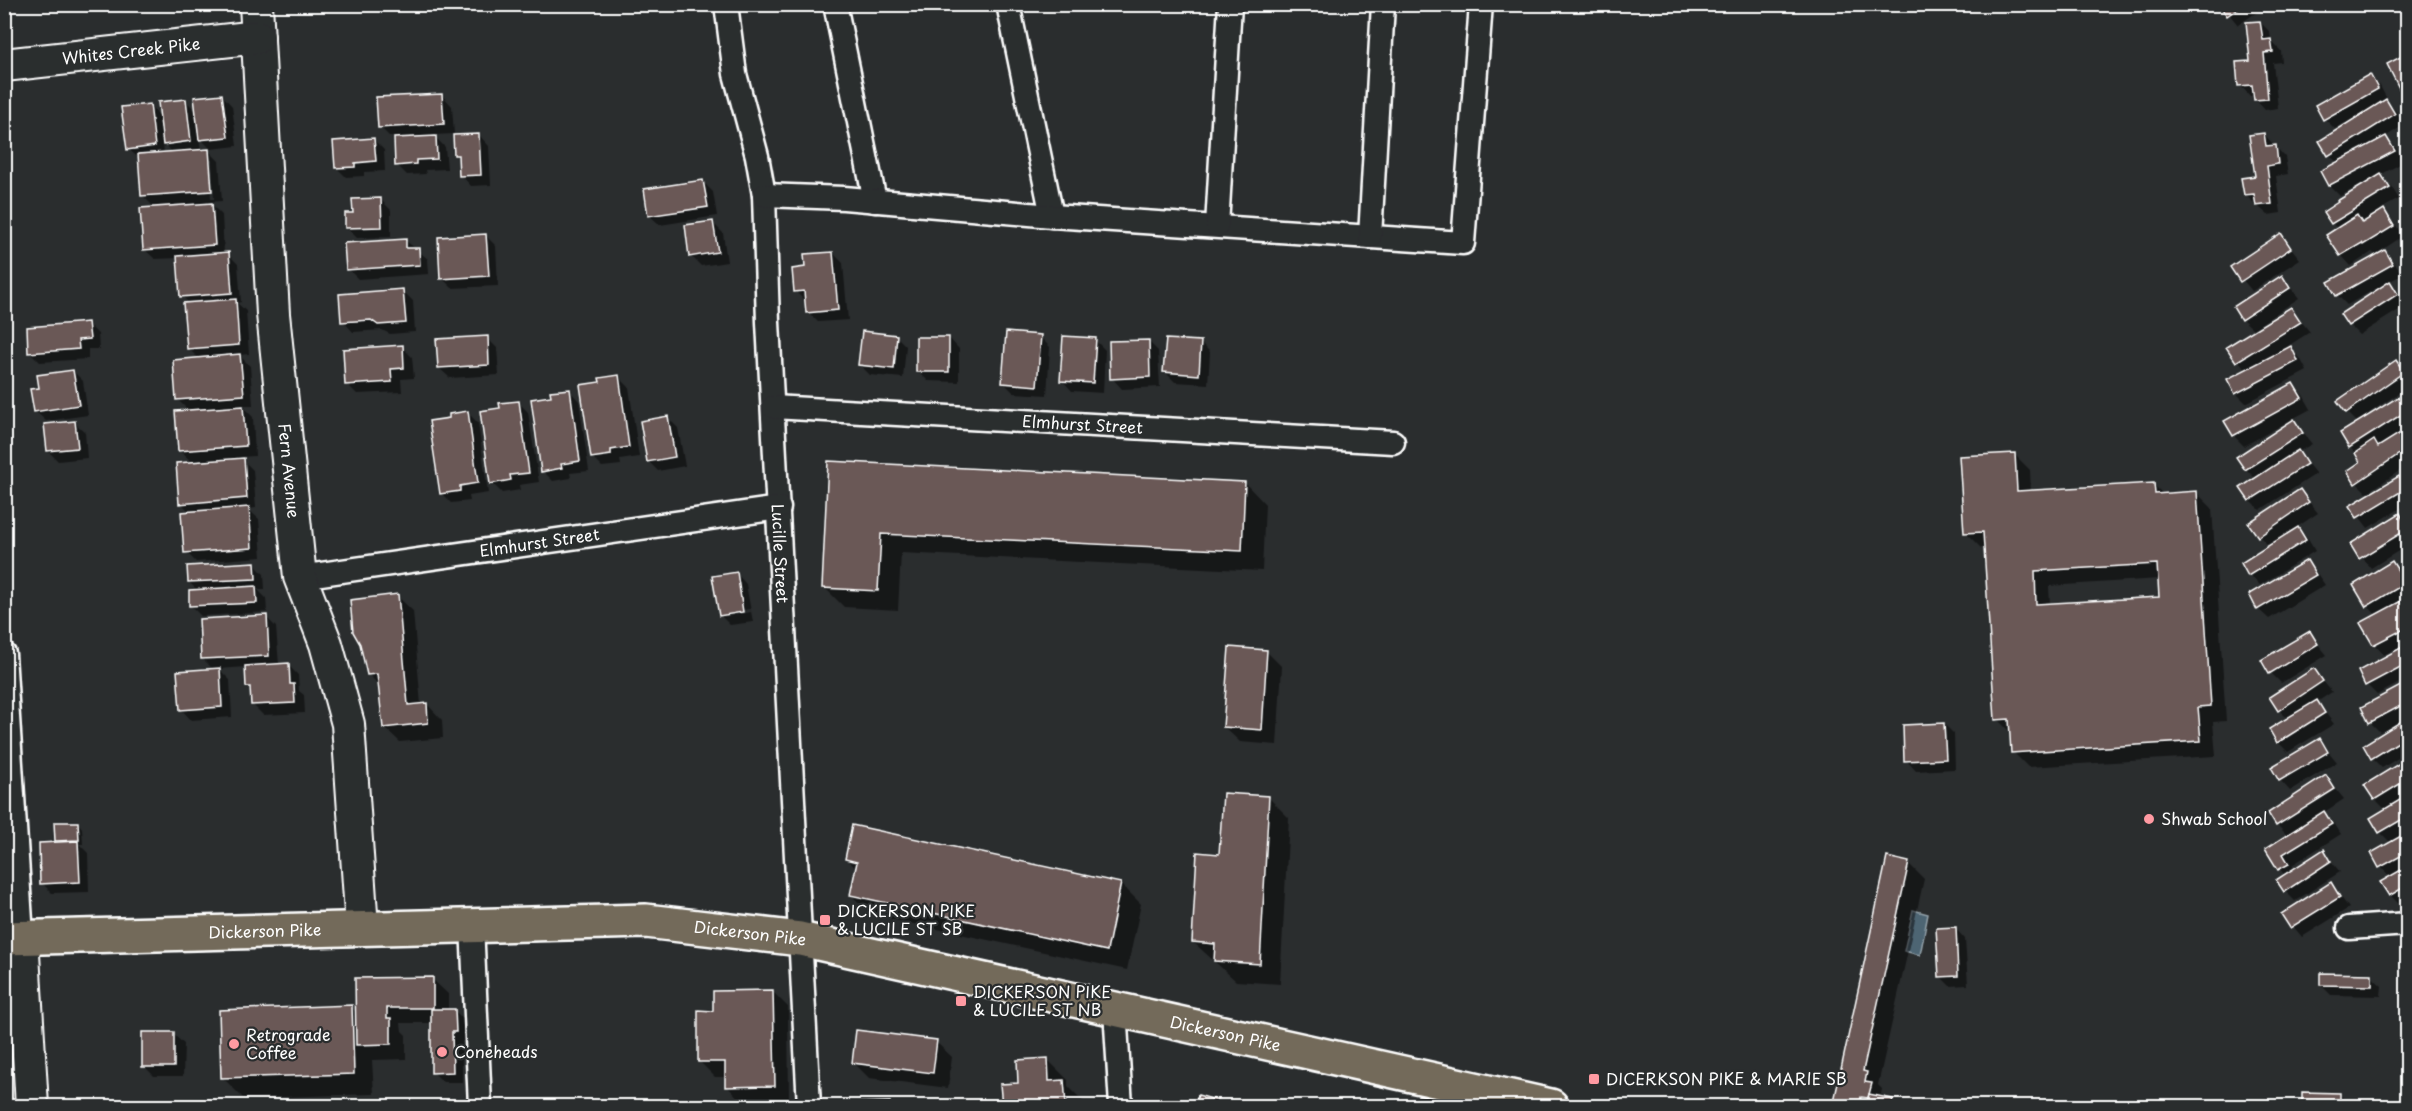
<svg xmlns="http://www.w3.org/2000/svg" width="2412" height="1111" font-family="'Playpen Sans',sans-serif">
	<style>
		.water { fill: #4e6573; stroke: #95a3ab; stroke-width: 1.5 }
		.shadow { fill: #0007; fill-rule: evenodd }
		.building { fill: #6a5857; stroke: #fff; stroke-width: 1.5; fill-rule: evenodd }
		.lines { fill: none; stroke-linecap: round; stroke-linejoin: round }
		.street-casing { stroke: #fff; stroke-width: 27 }
		.secondary-casing { stroke: #fff; stroke-width: 36 }
		.primary-casing { stroke: #fff; stroke-width: 38 }
		.street { stroke: #2a2d2e; stroke-width: 22 }
		.secondary { stroke: #2a2d2e; stroke-width: 32 }
		.primary { stroke: #736b5a; stroke-width: 33 }
		.poi-dot { fill: #ff9aa2; stroke: #2a2d2e; stroke-width: 2 }
		.labels { text-anchor: middle; stroke-width: 4.5; stroke-linejoin: round; paint-order: stroke }
		.street-label { font-size: 16px; fill: #fff; stroke: #2a2d2e }
		.poi-label { font-size: 16px; fill: #fff; stroke: #2a2d2e; text-anchor: start }
	</style>
	<rect width="100%" height="100%" fill="#2a2d2e"/>
	<filter id="ink" filterUnits="userSpaceOnUse"><feTurbulence type="fractalNoise" baseFrequency=".0167" numOctaves="2"/><feDisplacementMap in="SourceGraphic" scale="12" xChannelSelector="R" yChannelSelector="G"/><feConvolveMatrix kernelMatrix="1 2 1 2 8 2 1 2 1" color-interpolation-filters="sRGB"/></filter>
	<g filter="url(#ink)">
		<path class="water" d="M1913,910L1928,914L1920,955L1904,951Z"/>
		<g class="shadow">
			<path d="M2221,4H2269L2238,25Z"/>
			<path d="M2355,4H2372L2366,13Z"/>
			<path d="M2375,4H2391L2385,12Z"/>
			<path d="M2260,22L2270,32L2271,41L2281,51L2282,62L2273,63L2278,108L2265,110L2255,99V95L2250,96L2240,85L2252,62Z"/>
			<path d="M2408,55V95L2401,89Z"/>
			<path d="M2369,76L2380,86L2387,99L2385,100L2396,111L2404,125L2385,137L2396,148L2404,162L2380,175L2391,186L2399,199L2381,209L2393,221L2403,236L2376,254L2377,256L2384,252L2394,262L2402,275L2388,282L2400,293L2407,305L2359,335L2349,325L2377,291L2375,289L2347,305L2337,295L2377,256L2372,252L2351,266L2341,255L2328,235L2338,229L2332,223L2362,187L2361,185L2340,196L2330,186L2322,172L2338,163L2329,155L2346,125L2345,123L2335,129L2325,119ZM2372,216L2373,218L2364,224L2362,222Z"/>
			<path d="M222,95L232,106L237,146L211,149L199,137L201,151H209L219,161L222,201L209,202L222,215L224,254H228L238,264L241,302L237,303L246,311L249,354L239,355L250,366L253,405H241L253,417L255,456L240,457L253,470L256,508L248,509L259,519L262,557L196,562L186,552L191,513L181,503L193,463L180,451L189,411L177,399L199,359L188,348L190,304L182,296L179,258L155,259L144,249L155,208L142,195L140,159L128,149L149,105L161,117L185,100L197,112ZM163,142L173,153L164,154ZM209,160H212L214,199H211Z"/>
			<path d="M442,95L452,106L454,134L433,135L445,147L447,169L425,170L426,174L407,175L397,165L395,137H390L380,127Z"/>
			<path d="M2408,113V125L2403,114Z"/>
			<path d="M2264,134L2285,157L2288,174L2276,176L2281,213L2268,215L2245,195L2257,178Z"/>
			<path d="M479,135L489,146L491,185L471,186L461,175L460,159L456,155Z"/>
			<path d="M374,140L384,150L385,171L364,172V176L346,177L336,167Z"/>
			<path d="M2408,168V180L2402,171Z"/>
			<path d="M703,182L713,192L717,216L660,225L649,215Z"/>
			<path d="M381,200L391,210V237L357,238L347,228L354,214Z"/>
			<path d="M2408,207V216L2403,209Z"/>
			<path d="M713,223L723,233L727,262L701,266L691,256Z"/>
			<path d="M2281,235L2300,259L2252,291L2232,267Z"/>
			<path d="M486,236L496,246L498,286L452,288L442,278Z"/>
			<path d="M405,240L428,259L429,274L358,279L348,269Z"/>
			<path d="M833,253L843,263L848,320L818,322L808,312L805,301L795,291L807,269Z"/>
			<path d="M2281,276L2299,298L2253,329L2242,319Z"/>
			<path d="M403,291L413,301L415,332L390,334L382,330L353,332L343,321Z"/>
			<path d="M2291,309L2310,332L2288,346L2300,358L2307,371L2246,403L2236,393L2246,370L2229,348Z"/>
			<path d="M88,324L98,334L99,349H88V359L40,362L30,352Z"/>
			<path d="M896,336L906,346L903,378L870,375L860,365Z"/>
			<path d="M1040,337L1050,347L1047,395L1014,393L1004,383Z"/>
			<path d="M487,338L497,348L499,375L450,378L439,368Z"/>
			<path d="M949,338L959,349V382L928,381L918,371Z"/>
			<path d="M1095,340L1105,350L1103,393L1072,391L1062,380Z"/>
			<path d="M1148,341L1158,351L1160,387L1122,389L1112,378Z"/>
			<path d="M1200,342L1210,352L1208,384L1175,382L1165,372Z"/>
			<path d="M402,347L412,357L414,378L401,379L402,392L357,394L347,384Z"/>
			<path d="M2396,362L2408,374V387L2369,413L2370,416L2398,398L2408,408V465L2367,493L2357,483L2362,462L2350,447L2358,423L2347,412Z"/>
			<path d="M73,371L83,381L88,415L46,421L35,411L41,389Z"/>
			<path d="M619,377L629,387L639,457L620,460L621,465L602,467L592,457L602,384Z"/>
			<path d="M2293,385L2303,395L2311,409L2292,419L2312,444L2298,452L2316,474L2260,510L2250,500L2256,479L2246,469L2290,423L2289,421L2244,446L2234,436L2227,422Z"/>
			<path d="M569,390L579,401L589,471L570,473L571,478L553,481L543,471L552,397Z"/>
			<path d="M518,402L528,412L539,482L519,485L520,490L502,493L492,483L501,409Z"/>
			<path d="M468,413L478,423L488,493L469,496L470,501L451,503L441,493L451,420Z"/>
			<path d="M668,418L678,428L685,466L658,471L648,461Z"/>
			<path d="M74,422L85,432L87,458L58,461L48,451Z"/>
			<path d="M2014,454L2030,470L2031,492L2153,484L2164,495L2197,493L2212,508L2226,721L2213,722L2216,756L2028,767L2013,752L2012,734L1997,719L1986,548H1981L1966,533ZM2159,579L2160,598L2050,605L2049,586Z"/>
			<path d="M830,463L1245,483L1265,504L1262,571L901,553L898,610L844,607L824,587Z"/>
			<path d="M2399,478L2408,486V504L2368,528L2352,507Z"/>
			<path d="M2300,491L2318,513L2297,527L2308,539L2315,551L2260,585L2250,575L2270,547L2259,536Z"/>
			<path d="M2400,515L2408,523V545L2371,568L2352,545Z"/>
			<path d="M2306,562L2316,572L2325,585L2269,619L2258,609Z"/>
			<path d="M2392,563L2408,582V598L2401,602L2408,609V678L2377,695L2367,685L2407,646L2405,643L2384,655L2374,644L2377,616L2368,606Z"/>
			<path d="M254,564L264,574L265,589H257L266,598L267,612L201,616L191,606L198,591L189,582Z"/>
			<path d="M736,573L746,584L753,622L730,625L720,615ZM750,609L751,612L726,616V613Z"/>
			<path d="M397,596L413,611L421,705L427,704L442,720L443,738L400,742L384,727L380,686L368,674Z"/>
			<path d="M266,617L276,627L279,665H288L298,675L299,691L304,695L305,713L263,715L253,705L252,691L247,687L246,667L219,669L230,680L232,717L191,720L181,709L214,670L203,659Z"/>
			<path d="M2309,633L2327,655L2281,683L2271,673Z"/>
			<path d="M1267,652L1282,667L1277,745L1240,742L1224,727Z"/>
			<path d="M2314,670L2332,692L2317,702L2334,724L2288,752L2278,742L2288,719L2279,710Z"/>
			<path d="M2408,684V752L2382,768L2372,758L2391,729L2390,727L2380,732L2370,722Z"/>
			<path d="M1944,724L1954,734L1955,769L1916,771L1906,760Z"/>
			<path d="M2319,740L2337,762L2290,791L2280,780L2273,768Z"/>
			<path d="M2408,760V901L2400,905L2390,895L2391,878L2381,867L2373,853L2391,843L2380,832L2372,819L2386,810L2375,799Z"/>
			<path d="M2326,777L2344,799L2323,813L2334,823L2341,834L2292,865L2295,870L2323,851L2340,872L2295,901L2285,891V876L2267,849L2288,836L2277,825Z"/>
			<path d="M1268,797L1289,818L1280,984L1236,981L1193,942L1220,855Z"/>
			<path d="M78,823L82,828L83,844H79L88,853L89,892L52,893L42,883L60,844L56,840Z"/>
			<path d="M846,859L1121,884L1141,904L1127,970L872,915L851,895L857,869Z"/>
			<path d="M1888,859L1908,863L1924,879L1878,1085L1882,1089L1881,1094L1886,1099L1892,1100L1897,1106H1835Z"/>
			<path d="M2331,884L2349,908L2302,937L2283,914Z"/>
			<path d="M1955,928L1965,939L1968,985L1950,986L1940,976Z"/>
			<path d="M2371,976L2382,986L2381,996L2331,995L2321,985Z"/>
			<path d="M432,979L448,994V1010H454L465,1021V1041H462V1082H443L433,1072L432,1023H401L402,1031L406,1035V1059L372,1060L374,1094L243,1098L223,1078L351,1007L357,1013Z"/>
			<path d="M773,992L788,1007L789,1101L742,1102L727,1086V1077H715L700,1062L715,1012Z"/>
			<path d="M173,1034L184,1044L183,1076H154L144,1066Z"/>
			<path d="M936,1042L952,1057L948,1088L869,1078L854,1063Z"/>
			<path d="M1047,1059L1068,1080V1086L1084,1102V1106H1003L1002,1085L1020,1084Z"/>
			<path d="M2304,1093L2340,1095L2351,1106H2303Z"/>
			<path d="M1199,1097L1225,1104L1228,1106H1196Z"/>
			<path d="M889,1103L893,1106H859V1104Z"/>
		</g>
		<g class="building">
			<path d="M2219,4H2244L2227,16Z"/>
			<path d="M2260,21L2263,40L2271,39L2273,52L2264,53L2268,99L2254,100L2252,85L2238,86L2236,62L2250,61L2246,22Z"/>
			<path d="M2408,53V86L2400,90L2387,64Z"/>
			<path d="M2370,74L2378,89L2323,120L2315,105Z"/>
			<path d="M222,94L228,137L199,140L194,97Z"/>
			<path d="M442,94L444,124L378,128L376,97Z"/>
			<path d="M186,99L191,141L163,145L158,102Z"/>
			<path d="M2386,99L2395,114L2328,156L2319,141Z"/>
			<path d="M150,104L155,146L127,150L121,107Z"/>
			<path d="M2264,133L2266,146L2276,145L2278,164L2267,166L2272,204L2256,206L2254,194L2244,195L2241,178L2255,176L2249,135Z"/>
			<path d="M479,134L481,175L459,176L458,155H454L453,135Z"/>
			<path d="M436,136L437,159L416,160V164L395,166L394,138Z"/>
			<path d="M2386,136L2395,151L2328,186L2320,171Z"/>
			<path d="M374,138L376,161L355,163V167L335,168L333,141Z"/>
			<path d="M209,149L212,191L141,196L138,154Z"/>
			<path d="M2381,174L2390,188L2331,224L2323,212L2338,202L2337,201Z"/>
			<path d="M703,180L708,207L648,216L644,189Z"/>
			<path d="M381,198L382,227L345,228V213H353L352,199Z"/>
			<path d="M212,203L215,245L143,250L140,208Z"/>
			<path d="M2384,209L2394,226L2363,245L2362,243L2340,256L2326,235L2357,215L2362,223Z"/>
			<path d="M713,221L718,252L689,257L685,225Z"/>
			<path d="M2281,233L2291,248L2240,282L2230,267Z"/>
			<path d="M486,234L489,276L440,279L438,237Z"/>
			<path d="M406,239V248H419L420,265L346,270L344,243Z"/>
			<path d="M2385,250L2393,264L2336,296L2328,282Z"/>
			<path d="M229,252L232,293L180,297L177,256Z"/>
			<path d="M833,252L838,310L806,313L804,291L794,292L792,269L805,267L804,254Z"/>
			<path d="M2282,275L2290,288L2241,320L2233,307Z"/>
			<path d="M2390,281L2398,294L2348,326L2340,314Z"/>
			<path d="M403,289L406,323L378,325L371,320L341,322L339,294Z"/>
			<path d="M236,299L239,345L187,349L183,303Z"/>
			<path d="M2291,307L2301,322L2236,362L2226,347Z"/>
			<path d="M88,322L90,339L78,340L79,349L28,353L27,327Z"/>
			<path d="M862,331L897,335L894,369L858,365Z"/>
			<path d="M1006,332L1041,335L1037,386L1002,383Z"/>
			<path d="M488,336L489,365L438,368L436,339Z"/>
			<path d="M1063,336L1096,338L1093,383L1060,381Z"/>
			<rect x="916" y="337" width="33" height="35"/>
			<path d="M1166,339L1201,341L1199,375L1163,372Z"/>
			<path d="M1149,340L1150,377L1110,379L1109,341Z"/>
			<path d="M403,345L404,368L391,369L392,382L345,385L343,349Z"/>
			<path d="M2291,346L2298,361L2235,394L2227,379Z"/>
			<path d="M240,354L244,395L176,400L173,360Z"/>
			<path d="M2396,360L2404,372L2346,413L2337,401Z"/>
			<path d="M73,370L79,405L34,412L30,389L39,388L37,375Z"/>
			<path d="M619,375L629,447L611,450V455L591,458L580,385L600,382L599,378Z"/>
			<path d="M2293,383L2302,398L2233,436L2224,421Z"/>
			<path d="M570,389L580,461L561,464L562,468L541,472L531,399L551,396L550,391Z"/>
			<path d="M2398,397L2407,411L2349,448L2340,433Z"/>
			<path d="M519,401L529,473L510,475L511,480L490,484L480,411L500,408L499,403Z"/>
			<path d="M243,406L246,446L178,451L175,411Z"/>
			<path d="M468,411L478,483L460,486V491L440,494L429,421L449,418V414Z"/>
			<path d="M668,416L675,457L647,462L640,421Z"/>
			<path d="M2294,419L2303,433L2245,470L2236,457Z"/>
			<path d="M75,421L78,448L47,451L44,424Z"/>
			<path d="M2408,428V448L2355,484L2347,471L2360,462L2355,453L2374,440L2378,447Z"/>
			<path d="M2298,450L2307,464L2249,501L2240,488Z"/>
			<path d="M2015,453L2017,491L2154,483L2155,494L2197,491L2211,706L2198,707L2201,741L2011,753L2009,719L1995,720L1983,532L1964,533L1959,456ZM2157,564L2159,597L2036,604L2035,571Z"/>
			<path d="M244,458L247,498L179,504L176,463Z"/>
			<path d="M828,461L1245,482L1242,551L881,534L878,591L822,588Z"/>
			<path d="M2399,476L2407,488L2357,518L2349,506Z"/>
			<path d="M2300,489L2309,502L2258,537L2248,523Z"/>
			<path d="M249,507L252,548L184,553L181,512Z"/>
			<path d="M2400,513L2408,529L2359,559L2350,544Z"/>
			<path d="M2298,527L2306,540L2248,576L2241,563Z"/>
			<path d="M2307,560L2316,575L2257,610L2249,594Z"/>
			<path d="M2392,561L2406,583L2366,607L2353,585Z"/>
			<path d="M255,562L256,579L188,582L187,566Z"/>
			<path d="M737,572L743,612L719,616L712,576Z"/>
			<path d="M256,586L257,603L189,606V590Z"/>
			<path d="M398,594L408,705L427,703L428,723L383,728L377,674L367,675L360,644L353,632L350,600Z"/>
			<path d="M2401,601L2408,612V627L2373,645L2360,623Z"/>
			<path d="M267,615L269,656L201,659L199,619Z"/>
			<path d="M2310,631L2318,644L2269,674L2261,660Z"/>
			<path d="M2408,644V663L2365,686L2358,671Z"/>
			<path d="M1229,647L1267,650L1262,730L1223,727Z"/>
			<path d="M289,663L290,684H294L295,703L251,705L250,687H246L245,666Z"/>
			<path d="M220,668L222,707L180,710L177,671Z"/>
			<path d="M2314,668L2323,681L2278,711L2269,697Z"/>
			<path d="M2408,682V702L2369,723L2361,707Z"/>
			<path d="M2317,700L2325,713L2277,743L2269,729Z"/>
			<path d="M2408,717V736L2371,759L2363,745Z"/>
			<path d="M1944,723L1946,759L1904,761L1903,725Z"/>
			<path d="M2320,738L2328,752L2279,781L2271,767Z"/>
			<path d="M2408,758V779L2374,800L2364,785Z"/>
			<path d="M2326,775L2335,789L2276,826L2268,813Z"/>
			<path d="M1223,793L1269,796L1260,964L1214,961L1215,944L1192,942L1197,852L1219,854Z"/>
			<path d="M2408,795V816L2379,833L2370,818Z"/>
			<path d="M2324,811L2332,824L2283,854L2289,864L2278,870L2265,849Z"/>
			<path d="M54,822H78L79,840L55,841Z"/>
			<path d="M852,825L1121,883L1107,951L850,895L857,862L845,859Z"/>
			<path d="M2408,832V852L2379,868L2371,853Z"/>
			<path d="M78,841L80,882L40,884L39,843Z"/>
			<path d="M2324,849L2331,861L2284,892L2276,880Z"/>
			<path d="M1887,857L1909,862L1863,1071L1867,1072L1865,1082L1872,1083L1868,1098L1861,1097L1859,1106H1833Z"/>
			<path d="M2408,866V885L2389,896L2380,882Z"/>
			<path d="M2331,882L2340,897L2290,928L2281,914Z"/>
			<path d="M1956,927L1958,976L1939,977L1936,928Z"/>
			<path d="M2320,973L2372,974V986L2320,985Z"/>
			<path d="M433,977V1008H387V1018H391V1044L356,1045L355,978Z"/>
			<path d="M773,990L775,1086L725,1087V1062H698V1010L713,1011V991Z"/>
			<path d="M352,1005L354,1074L221,1078L219,1010Z"/>
			<path d="M431,1009H455L456,1032H452L453,1072L431,1073Z"/>
			<path d="M856,1030L937,1040L933,1073L852,1063Z"/>
			<rect x="142" y="1032" width="32" height="35"/>
			<path d="M1048,1058L1049,1081L1064,1080L1066,1106H1002L1000,1084L1018,1083L1017,1060Z"/>
			<path d="M2302,1092L2340,1093V1105L2386,1106H2302Z"/>
			<path d="M1869,1094L1893,1099L1891,1106H1866Z"/>
			<path d="M1198,1095L1226,1103L1225,1106H1195Z"/>
			<path d="M890,1102V1106H858L857,1103Z"/>
		</g>
		<g class="lines">
			<defs>
				<g id="street">
					<path id="s1" d="M726,4L735,74L757,156L764,195L768,322L809,1106"/>
					<path d="M835,4L875,201"/>
					<path d="M1008,4L1052,216"/>
					<path d="M764,195L844,198L1052,216L1463,243L1481,4"/>
					<path d="M1217,226L1230,4"/>
					<path d="M1370,237L1383,4"/>
					<path id="s2" d="M773,407L1393,442"/>
					<path id="s3" d="M300,577L779,508"/>
					<path d="M4,654L22,937"/>
					<path d="M472,924L480,1106"/>
					<path d="M2349,928L2408,924"/>
					<path d="M1115,1009L1121,1106"/>
				</g>
				<g id="secondary">
					<path id="s4" d="M256,4L273,314L300,577L326,644L348,724L362,928"/>
					<path id="s5" d="M4,65L258,37"/>
					<path d="M22,937L32,1106"/>
				</g>
				<g id="primary">
					<path id="s6" d="M4,938L646,921L800,939L1551,1106"/>
				</g>
			</defs>
			<use href="#street" class="street-casing"/>
			<use href="#secondary" class="secondary-casing"/>
			<use href="#primary" class="primary-casing"/>
			<use href="#street" class="street"/>
			<use href="#secondary" class="secondary"/>
			<use href="#primary" class="primary"/>
		</g>
	</g>
	<g class="poi-dot">
		<circle cx="2149" cy="819" r="6"/>
		<rect x="819" y="914" width="12" height="12" rx="3"/>
		<rect x="955" y="995" width="12" height="12" rx="3"/>
		<circle cx="234" cy="1044" r="6"/>
		<circle cx="442" cy="1052" r="6"/>
		<rect x="1588" y="1073" width="12" height="12" rx="3"/>
	</g>
	<g class="labels">
		<g class="street-label">
			<text dy="6" stroke="none"><textPath href="#s5" startOffset="128">Whites Creek Pike</textPath></text>
			<text dy="6" stroke="none"><textPath href="#s2" startOffset="310">Elmhurst Street</textPath></text>
			<text dy="6" stroke="none"><textPath href="#s4" startOffset="468">Fern Avenue</textPath></text>
			<text dy="6" stroke="none"><textPath href="#s3" startOffset="242">Elmhurst Street</textPath></text>
			<text dy="6" stroke="none"><textPath href="#s1" startOffset="554">Lucille Street</textPath></text>
			<text dy="6" stroke="none"><textPath href="#s6" startOffset="261">Dickerson Pike</textPath></text>
			<text dy="6" stroke="none"><textPath href="#s6" startOffset="747">Dickerson Pike</textPath></text>
			<text dy="6" stroke="none"><textPath href="#s6" startOffset="1233">Dickerson Pike</textPath></text>
		</g>
		<g class="poi-label">
			<text x="2161" y="825">Shwab School</text>
			<text x="837" y="917">DICKERSON PIKE<tspan x="837" dy="18">&amp; LUCILE ST SB</tspan></text>
			<text x="973" y="998">DICKERSON PIKE<tspan x="973" dy="18">&amp; LUCILE ST NB</tspan></text>
			<text x="246" y="1041">Retrograde<tspan x="246" dy="18">Coffee</tspan></text>
			<text x="454" y="1058">Coneheads</text>
			<text x="1606" y="1085">DICERKSON PIKE &amp; MARIE SB</text>
		</g>
	</g>
	<rect width="2412" height="1111" fill="none" stroke="#2a2d2e" stroke-width="24"/>
	<rect x="12" y="12" width="2388" height="1087" fill="none" stroke="#fff" stroke-width="2" filter="url(#ink)"/>
</svg>
